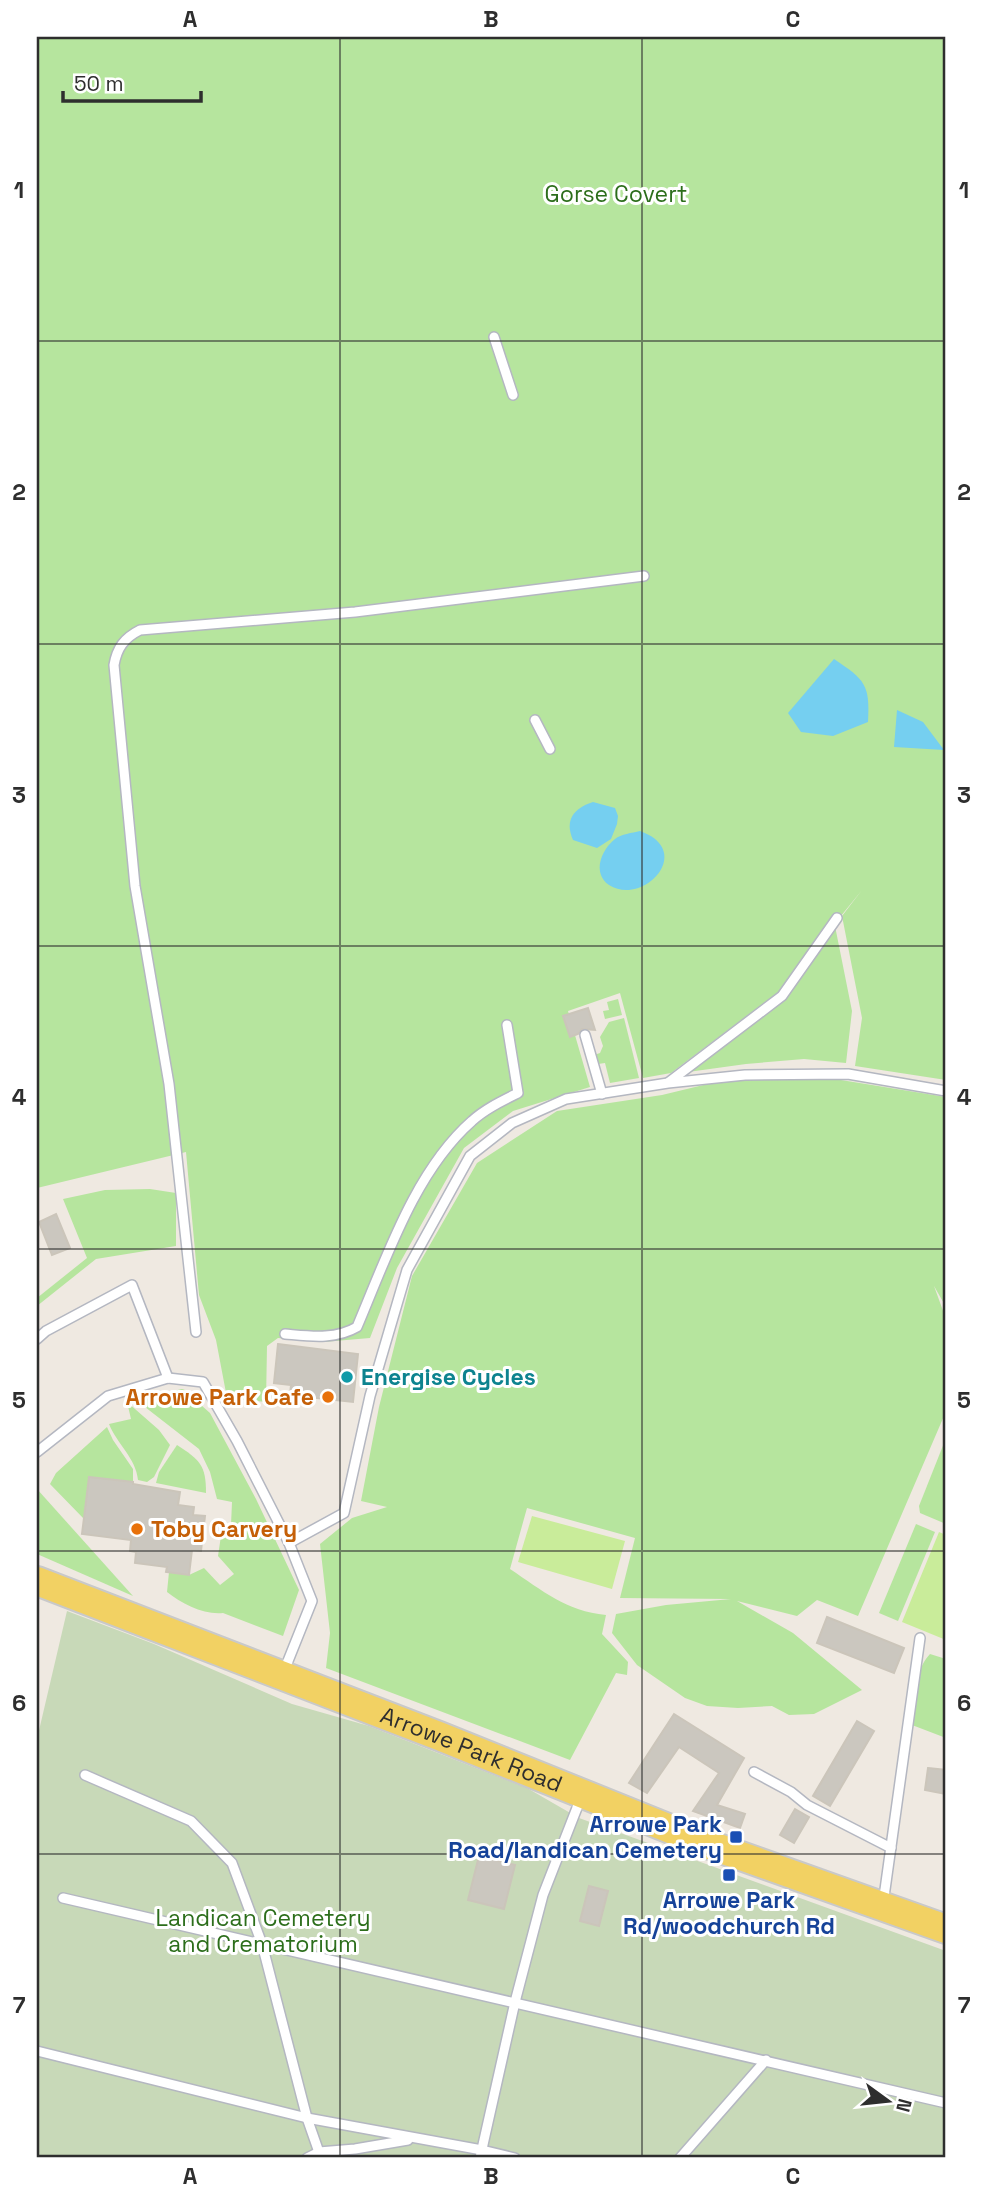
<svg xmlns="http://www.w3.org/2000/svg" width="983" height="2195" font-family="'Space Grotesk',sans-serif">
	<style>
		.green { fill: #b6e59e }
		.cemetery { fill: #c8d9b8 }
		.pitch { fill: #c9ec9a }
		.water { fill: #75cff0 }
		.building { fill: #cbc7bf; stroke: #cbc5ba; stroke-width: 2 }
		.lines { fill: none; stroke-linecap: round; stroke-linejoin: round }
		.service-casing { stroke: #b4b7c1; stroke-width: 12 }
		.primary-casing { stroke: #c9c9c9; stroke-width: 32 }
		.service { stroke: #fff; stroke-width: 9 }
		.primary { stroke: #f2d163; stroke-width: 28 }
		.grid { fill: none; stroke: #2e2e2e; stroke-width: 2; stroke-opacity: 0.55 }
		.culture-dot { fill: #0f9aa8; stroke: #fff; stroke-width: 2.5 }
		.food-dot { fill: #e8710a; stroke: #fff; stroke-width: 2.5 }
		.transit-dot { fill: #1a4fb4; stroke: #fff; stroke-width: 2.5 }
		.labels { text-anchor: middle; stroke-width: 6; stroke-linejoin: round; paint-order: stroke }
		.park-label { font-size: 23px; fill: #2c6e1b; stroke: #fff }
		.culture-label { font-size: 23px; font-weight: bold; fill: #0d838f; stroke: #fff; text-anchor: start }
		.food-label { font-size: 23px; font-weight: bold; fill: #c56008; stroke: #fff; text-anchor: end }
		.street-label { font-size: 23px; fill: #2e2e2e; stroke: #fff }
		.transit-label { font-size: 23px; font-weight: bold; fill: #164399; stroke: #fff; text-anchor: end }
		.neatline { fill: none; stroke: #2e2e2e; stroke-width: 2.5 }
		.grid-label { font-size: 23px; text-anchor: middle; font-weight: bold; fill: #2e2e2e }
	</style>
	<rect width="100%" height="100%" fill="#efe9e1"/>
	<g class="green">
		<path d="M37,37H946V1080L855,1066L862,1018L842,916L862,890L780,991L671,1073L643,1078L620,993L568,1011L590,1087L513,1111L464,1148L397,1268L370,1338L323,1342L278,1338L267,1346L266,1402L227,1398L216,1340L199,1295L186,1152L37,1188Z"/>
		<path d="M835,926L852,1011L846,1063L804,1059L746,1064L688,1072L784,997Z"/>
		<path d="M618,999L622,1015L605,1019L603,1011L609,1010L607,1002Z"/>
		<path d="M624,1018L639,1078L610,1083L605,1063L598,1064L594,1055L600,1053L603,1046L600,1037L609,1022Z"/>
		<path d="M781,1078L841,1080L946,1097V1307L934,1286L946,1319L944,1416L858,1616L817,1600L797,1616L737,1601L793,1633L862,1690L814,1714L789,1715L772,1706L738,1708L707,1706L685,1698L637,1665L612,1633L616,1614L666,1605L731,1599L620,1598L635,1538L527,1508L510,1569C543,1591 566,1611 606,1615L602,1634L628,1662L627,1675L616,1673L570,1760L326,1668L330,1633L320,1544L352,1518L387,1507L361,1501L379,1407L412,1276L477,1163L557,1111L662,1095L720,1081Z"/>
		<path d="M150,1189L176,1193V1246L96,1259L37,1306V1298L87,1258L63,1199L105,1190Z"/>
		<path d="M182,1389L191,1392L193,1398L210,1413L256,1499L299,1590L283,1636L223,1613C204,1615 182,1604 167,1592L169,1572L189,1575L204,1568L220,1585L234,1574L218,1556L222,1529L231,1525L232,1502L217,1499L210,1472L199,1449L136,1400Z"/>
		<path d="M127,1402L159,1430L170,1445L154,1477L147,1482L138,1480C136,1458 117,1444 109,1424L131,1419Z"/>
		<path d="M107,1427L113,1440L133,1469V1482L89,1477L84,1519L50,1484L56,1473Z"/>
		<path d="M946,1438V1524L920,1513L919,1506Z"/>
		<path d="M177,1445C200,1460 206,1465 206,1493L156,1483L159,1472Z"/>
		<path d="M37,1489L133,1596L37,1554Z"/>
		<path d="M916,1524L935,1532L898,1621L879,1613Z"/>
		<path d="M930,1654L946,1659V1738L912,1725C915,1702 913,1672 930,1654Z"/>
	</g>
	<path class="cemetery" d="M67,1611L154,1644L292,1704L369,1726L527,1788L579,1818L946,1951V2158H37V1739Z"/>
	<g class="pitch">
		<path d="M532,1516L625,1541L612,1589L518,1562Z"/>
		<path d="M939,1532L946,1535V1640L902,1622Z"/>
	</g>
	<g class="water">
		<path d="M834,659C865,680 870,684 868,722L833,736L801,732L788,713Z"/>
		<path d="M897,710L923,722L944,750L894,747Z"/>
		<path d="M593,802L615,808L618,816L617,824L611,839L597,848L573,840C564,820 574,808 593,802Z"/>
		<path d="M640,831C696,851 643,907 609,885C592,873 601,850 615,839C621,834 632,833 640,831Z"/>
	</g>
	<g class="building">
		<path d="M588,1008L595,1030L582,1029L578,1034L570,1037L563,1016Z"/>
		<path d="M56,1214L70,1248L52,1255L39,1222Z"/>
		<path d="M278,1344L358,1354L353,1402L290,1395L291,1385L274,1383Z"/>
		<path d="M89,1477L133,1482V1484L180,1492L178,1505L194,1507L193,1515L205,1516L201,1551L192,1550L189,1575L166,1572L167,1567L135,1563L136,1552L130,1551L131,1540L82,1534Z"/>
		<path d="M827,1617L904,1648L894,1673L817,1643Z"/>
		<path d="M674,1714L744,1758L717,1805L745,1814L740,1828L693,1811L719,1773L679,1747L647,1793L629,1783Z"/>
		<path d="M857,1721L874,1731L830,1806L813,1796Z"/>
		<path d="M928,1768L946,1770V1794L925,1790Z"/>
		<path d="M795,1809L809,1817L794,1843L780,1835Z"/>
		<path d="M479,1856L515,1865L504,1909L468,1900Z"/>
		<path d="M589,1886L608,1891L599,1926L580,1921Z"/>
	</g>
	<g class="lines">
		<defs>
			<g id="service">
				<path d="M494,337L513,395"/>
				<path d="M535,720L550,749"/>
				<path d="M585,1035L602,1094"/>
				<path d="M669,1082L782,996L837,918"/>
				<path d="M196,1332L169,1084L135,886L114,665C117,648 124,638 140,630L355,612L644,576"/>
				<path d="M285,1334C309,1336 335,1340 357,1327C386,1259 415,1171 472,1121C485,1109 502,1101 518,1093L507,1025"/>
				<path d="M37,1339L46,1331L132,1285L168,1378"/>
				<path d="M37,1452L108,1396L168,1378L203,1382L237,1441L289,1543"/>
				<path d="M284,1671L312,1601L289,1543L344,1513L370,1396L407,1270L470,1156L512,1123L566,1099L668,1083L745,1075L848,1074L946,1091"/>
				<path d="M754,1772L791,1792L807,1805L891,1848"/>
				<path d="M85,1775L191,1821L232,1863L262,1944L307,2118L321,2158"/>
				<path d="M63,1898L946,2103"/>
				<path d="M883,1904L920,1638"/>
				<path d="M37,2051L307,2118L482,2150L515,2158"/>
				<path d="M307,2158L319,2152L355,2149L408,2140"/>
				<path d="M480,2158L515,2002L543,1895L582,1795"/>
				<path d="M680,2158L766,2060"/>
			</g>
			<g id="primary">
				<path id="s1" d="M37,1581L439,1736L710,1845L946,1929"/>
			</g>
		</defs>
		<use href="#service" class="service-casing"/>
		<use href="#primary" class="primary-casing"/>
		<use href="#service" class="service"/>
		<use href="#primary" class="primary"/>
	</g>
	<path class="grid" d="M340,37V2158M642,37V2158M37,341H946M37,644H946M37,946H946M37,1249H946M37,1551H946M37,1854H946"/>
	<circle class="culture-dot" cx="347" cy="1377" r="7"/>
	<g class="food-dot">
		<circle cx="328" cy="1397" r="7"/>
		<circle cx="137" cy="1529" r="7"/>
	</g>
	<g class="transit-dot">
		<rect x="729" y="1830" width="14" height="14" rx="3.5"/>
		<rect x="722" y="1868" width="14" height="14" rx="3.5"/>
	</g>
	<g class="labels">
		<g class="park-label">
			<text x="616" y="202">Gorse Covert</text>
			<text x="263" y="1926">Landican Cemetery<tspan x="263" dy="26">and Crematorium</tspan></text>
		</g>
		<g class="culture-label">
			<text x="361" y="1385">Energise Cycles</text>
		</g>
		<g class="food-label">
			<text x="314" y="1405">Arrowe Park Cafe</text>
			<text x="151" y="1537" text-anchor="start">Toby Carvery</text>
		</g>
		<g class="street-label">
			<text dy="8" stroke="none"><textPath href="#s1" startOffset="466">Arrowe Park Road</textPath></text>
		</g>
		<g class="transit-label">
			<text x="722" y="1832">Arrowe Park<tspan x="722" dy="26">Road/landican Cemetery</tspan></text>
			<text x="729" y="1908" text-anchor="middle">Arrowe Park<tspan x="729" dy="26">Rd/woodchurch Rd</tspan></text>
		</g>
	</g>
	<rect width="983" height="2195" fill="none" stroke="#ffffff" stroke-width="77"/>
	<g transform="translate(888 2101) rotate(105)" stroke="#ffffff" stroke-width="5" paint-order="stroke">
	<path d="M0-5L12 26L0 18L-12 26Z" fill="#2e2e2e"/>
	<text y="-10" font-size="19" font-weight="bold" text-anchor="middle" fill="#2e2e2e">N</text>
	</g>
	<path d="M63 91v10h138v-10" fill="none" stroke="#2e2e2e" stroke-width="3.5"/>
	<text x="74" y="91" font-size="21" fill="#2e2e2e" stroke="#ffffff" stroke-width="5" paint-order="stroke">50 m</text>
	<rect x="38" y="38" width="906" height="2118" class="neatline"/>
	<g class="grid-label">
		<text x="190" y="27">A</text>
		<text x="491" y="27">B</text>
		<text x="793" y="27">C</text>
		<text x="19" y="198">1</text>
		<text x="964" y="198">1</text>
		<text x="19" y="500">2</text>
		<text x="964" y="500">2</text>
		<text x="19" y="803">3</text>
		<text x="964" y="803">3</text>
		<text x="19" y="1105">4</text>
		<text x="964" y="1105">4</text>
		<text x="19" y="1408">5</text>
		<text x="964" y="1408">5</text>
		<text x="19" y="1711">6</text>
		<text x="964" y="1711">6</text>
		<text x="19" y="2013">7</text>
		<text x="964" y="2013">7</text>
		<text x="190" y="2184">A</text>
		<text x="491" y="2184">B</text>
		<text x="793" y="2184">C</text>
	</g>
</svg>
